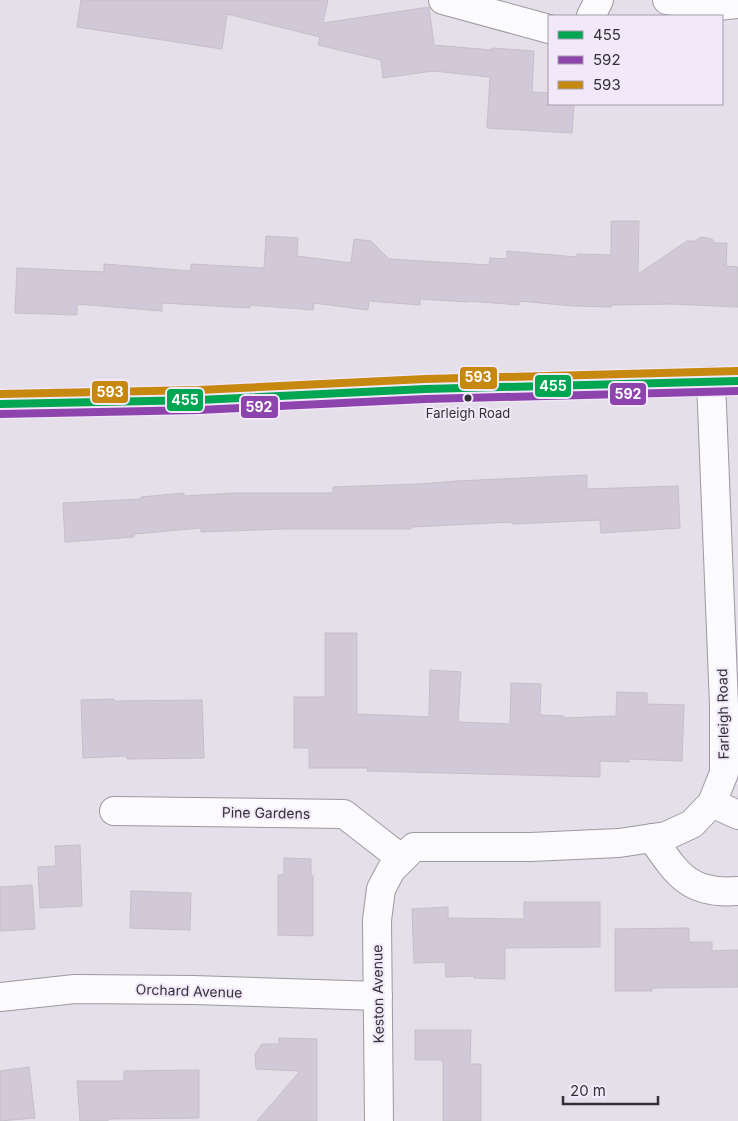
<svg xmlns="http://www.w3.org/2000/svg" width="738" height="1121" font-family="Inter,sans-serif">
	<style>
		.building { fill: #d1c9d8; stroke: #c4c0c7 }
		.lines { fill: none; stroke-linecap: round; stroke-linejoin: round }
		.minor-casing { stroke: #9d99a0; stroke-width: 30 }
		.major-casing { stroke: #9d99a0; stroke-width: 30 }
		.minor { stroke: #fbfafc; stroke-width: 28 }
		.major { stroke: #fbfafc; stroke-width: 28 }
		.bus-1-casing { stroke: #f1e8fa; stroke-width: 11 }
		.bus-2-casing { stroke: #f1e8fa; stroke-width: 11 }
		.bus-3-casing { stroke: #f1e8fa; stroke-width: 11 }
		.bus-1 { stroke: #00a651; stroke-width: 8 }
		.bus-2 { stroke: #8e44ad; stroke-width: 8 }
		.bus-3 { stroke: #c6880e; stroke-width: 8 }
		.bus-dot { fill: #333037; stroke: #f1e8fa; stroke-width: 2 }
		.labels { text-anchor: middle; stroke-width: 4; stroke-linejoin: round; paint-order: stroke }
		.bus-label { font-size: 13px; fill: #333037; stroke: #f1e8fa }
		.street-label { font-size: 14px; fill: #333037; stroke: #f1e8fa }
		.line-badge { stroke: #f1e8fa; stroke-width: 2 }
		.badge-label { font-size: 14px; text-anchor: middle; font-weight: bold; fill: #fff }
	</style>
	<rect width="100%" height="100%" fill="#e4dfe8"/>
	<g class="building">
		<path d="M81,0H328L323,23L429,7L434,45L491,50L492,48L534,51L532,92L549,93V104H574L572,133L487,128L490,77L433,71L383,78L381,60L318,45L320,37L227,14L222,49L77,27Z"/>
		<path d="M611,221H639L638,274L687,241H695L701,237L712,239L715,243H727L726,266L738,267V307L672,304L611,305V307L573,306L519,301V305L468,301V302L420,299V305L369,301L368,310L314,303L313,310L250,305V308L162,303V311L77,304V315L15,313L17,268L104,272V264L191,271V264L264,268L266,236L298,238L297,256L351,263L354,239L371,241L389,259L489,265L490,258L507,259V251L577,257V254L611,255Z"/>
		<path d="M587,475V489L678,486L680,528L601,533L600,520L513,524V522L411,527V529H283L201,532V528L134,534V537L65,542L63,503L141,499V497L184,493V496L234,493H333V487L420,484L457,481Z"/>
		<path d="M325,633H357V714L429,717L430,670L461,672L458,722L510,724L511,683L541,684L540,715L564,716V718L616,716L617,692L647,693V704L684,705L682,761L629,759V762L600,761V777L367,771L368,768H309V748H294V697H325Z"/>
		<path d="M114,699V701L202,700L204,758L127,759V756L83,758L81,700Z"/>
		<path d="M80,845L82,906L40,908L38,867L56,866L55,846Z"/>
		<path d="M284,858L311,859V875L313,876V936L278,935V875H284Z"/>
		<path d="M32,885L35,929L0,931V887Z"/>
		<path d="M131,891L191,893L190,930L130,928Z"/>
		<path d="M524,902H600V947L505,948V979L474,978V976L446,977L445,962L414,963L412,909L448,907V918L524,919Z"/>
		<path d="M689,928V942H712V951L738,950V987L652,988V991H615V929Z"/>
		<path d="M415,1030H471L470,1064H481V1121H443V1060H415Z"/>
		<path d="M279,1038L317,1039V1121H257L300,1071L256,1069L255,1054L262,1044H279Z"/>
		<path d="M29,1067L35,1118L0,1121V1071Z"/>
		<path d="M199,1070V1118L108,1119V1121H80L77,1081H124V1071Z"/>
	</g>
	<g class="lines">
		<defs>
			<g id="minor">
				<path d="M443,0L549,29"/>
				<path d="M667,0L718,6L738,4"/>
				<path d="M591,16L599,0"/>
				<path d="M711,381L724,705V773L712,803L738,815"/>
				<path d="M114,811L344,814L402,859"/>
				<path d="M652,838C677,874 689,895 738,891"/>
				<path d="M0,997L75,989L193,990L378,996"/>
				<path d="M379,1121L377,920L381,889L391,870L414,847H531L619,843L666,836L692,824L712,803"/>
			</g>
			<path id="major" d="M0,404L199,400L425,389L738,381"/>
		</defs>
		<use href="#minor" class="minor-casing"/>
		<use href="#major" class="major-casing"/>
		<use href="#minor" class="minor"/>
		<use href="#major" class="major"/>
		<defs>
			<path id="bus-1" d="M0,404L199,400L425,389L738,381"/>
			<path id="bus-2" d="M0,414L199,410L425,399L738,391"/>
			<path id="bus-3" d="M0,394L199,390L425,379L738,371"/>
		</defs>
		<use href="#bus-1" class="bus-1-casing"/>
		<use href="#bus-2" class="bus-2-casing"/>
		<use href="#bus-3" class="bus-3-casing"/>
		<use href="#bus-1" class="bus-1"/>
		<use href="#bus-2" class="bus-2"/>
		<use href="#bus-3" class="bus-3"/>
	</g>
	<circle class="bus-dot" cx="468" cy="398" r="4.5"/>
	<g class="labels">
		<g class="bus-label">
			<text x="468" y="418">Farleigh Road</text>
		</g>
		<g class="street-label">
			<text transform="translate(723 714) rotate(-91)" y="5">Farleigh Road</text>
			<text transform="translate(266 813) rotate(1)" y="5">Pine Gardens</text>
			<text transform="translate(189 991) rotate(2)" y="5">Orchard Avenue</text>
			<text transform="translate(378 994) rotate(-91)" y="5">Keston Avenue</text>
		</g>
	</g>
	<g class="line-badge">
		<rect x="459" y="366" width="39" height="24" rx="5" fill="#c6880e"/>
		<rect x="534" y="374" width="38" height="24" rx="5" fill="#00a651"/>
		<rect x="91" y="380" width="38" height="24" rx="5" fill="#c6880e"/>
		<rect x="609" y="382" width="38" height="24" rx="5" fill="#8e44ad"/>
		<rect x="166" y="388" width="38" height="24" rx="5" fill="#00a651"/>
		<rect x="240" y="395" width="39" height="24" rx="5" fill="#8e44ad"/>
	</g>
	<g class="badge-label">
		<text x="478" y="382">593</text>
		<text x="553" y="391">455</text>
		<text x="110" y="397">593</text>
		<text x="628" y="399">592</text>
		<text x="185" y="405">455</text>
		<text x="259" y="412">592</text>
	</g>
	<rect x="548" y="15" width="175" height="90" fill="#f1e8fa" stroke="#a59eac"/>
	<rect x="558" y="31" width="25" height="8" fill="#00a651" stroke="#a59eac"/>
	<text x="593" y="40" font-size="15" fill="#333037">455</text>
	<rect x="558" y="56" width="25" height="8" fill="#8e44ad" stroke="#a59eac"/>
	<text x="593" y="65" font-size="15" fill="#333037">592</text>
	<rect x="558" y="81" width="25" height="8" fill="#c6880e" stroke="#a59eac"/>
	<text x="593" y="90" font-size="15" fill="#333037">593</text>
	<path d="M563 1096v8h95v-8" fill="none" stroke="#333037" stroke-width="2.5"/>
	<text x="570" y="1096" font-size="15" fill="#333037" stroke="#f1e8fa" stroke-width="4" paint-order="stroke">20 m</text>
</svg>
